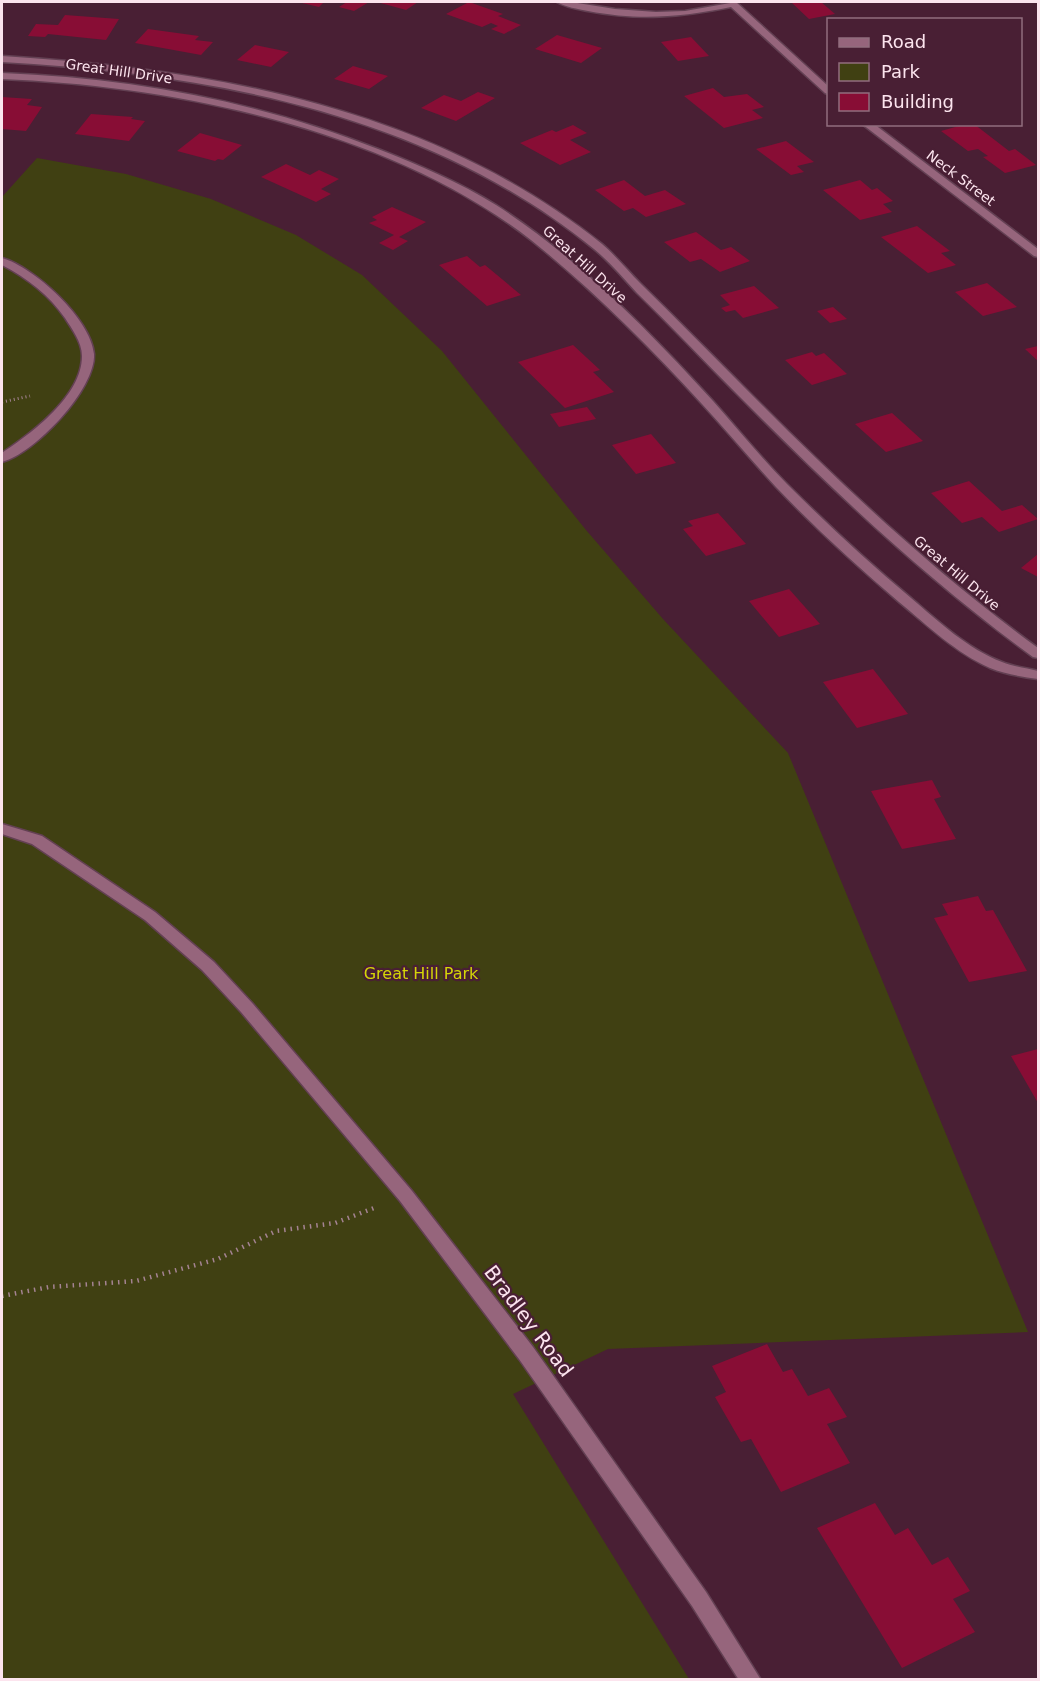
<svg xmlns="http://www.w3.org/2000/svg" width="1040" height="1681" font-family="'DejaVu Sans',sans-serif">
	<style>
		.green { fill: #404012 }
		.building { fill: #880d35 }
		.lines { fill: none; stroke-linecap: round; stroke-linejoin: round }
		.minor-casing { stroke: #634053; stroke-width: 3 }
		.path-far1 { stroke: #a48392; stroke-width: 3; stroke-dasharray: 1 3; stroke-linecap: butt }
		.path { stroke: #a48392; stroke-width: 4.5; stroke-dasharray: 1.5 5; stroke-linecap: butt }
		.minor { fill: #96657c; fill-rule: evenodd }
		.labels { text-anchor: middle; stroke-width: 4.5; stroke-linejoin: round; paint-order: stroke }
		.far-street-label { font-size: 14px; fill: #fce4ee; stroke: #491f34 }
		.park-label { font-size: 16px; fill: #d4d607; stroke: #491f34 }
		.near-street-label { font-size: 20px; fill: #fce4ee; stroke: #491f34 }
	</style>
	<rect width="100%" height="100%" fill="#491f34"/>
	<path class="green" d="M37,158L126,174L211,199L296,235L362,275L442,351L586,530L663,619L788,753L1028,1332L608,1349L513,1394L689,1679H2V197Z"/>
	<g class="building">
		<path d="M298,2H324L319,7Z"/>
		<path d="M347,2H369L354,11L339,7Z"/>
		<path d="M377,2H418L406,10Z"/>
		<path d="M469,2L503,14L498,16L521,25L504,34L491,29L498,26L491,23L482,27L446,14Z"/>
		<path d="M791,2H821L835,14L809,19Z"/>
		<path d="M65,15L119,19L106,40L48,34L45,37L28,36L36,24L58,25Z"/>
		<path d="M148,29L199,36L195,40L213,42L201,55L135,43Z"/>
		<path d="M557,35L602,48L581,63L535,49Z"/>
		<path d="M691,37L709,56L678,61L661,42Z"/>
		<path d="M255,45L289,52L271,67L237,60Z"/>
		<path d="M353,66L388,76L369,89L334,79Z"/>
		<path d="M713,88L724,97L747,94L764,107L752,110L763,118L724,128L684,96Z"/>
		<path d="M478,92L495,98L456,121L421,108L444,95L461,101Z"/>
		<path d="M2,97L32,99L27,105L42,107L26,131L2,129Z"/>
		<path d="M91,114L133,117L131,119L145,121L129,141L75,134Z"/>
		<path d="M966,124H974L1009,151L1015,149L1036,165L1005,173L983,157L988,156L978,149L968,151L941,131Z"/>
		<path d="M573,125L587,133L570,140L591,152L560,165L520,143L552,130L556,132Z"/>
		<path d="M200,133L242,145L223,160L218,159L215,161L177,151Z"/>
		<path d="M786,141L814,162L797,166L804,172L791,175L756,149Z"/>
		<path d="M286,164L310,175L319,170L339,179L321,189L331,194L316,202L261,177Z"/>
		<path d="M624,180L645,196L665,190L686,204L646,217L633,208L624,211L595,190Z"/>
		<path d="M860,180L872,190L877,188L893,201L883,204L892,212L860,220L823,190Z"/>
		<path d="M392,207L426,222L399,237L408,241L393,250L379,243L394,235L369,223L377,220L372,217Z"/>
		<path d="M917,226L950,251L941,253L956,265L928,273L881,237Z"/>
		<path d="M696,232L721,250L731,247L750,261L720,272L701,259L690,262L664,242Z"/>
		<path d="M467,256L480,267L485,265L521,295L487,306L439,265Z"/>
		<path d="M987,283L1017,307L983,316L955,292Z"/>
		<path d="M754,286L779,308L743,318L735,310L726,312L721,308L730,305L720,295Z"/>
		<path d="M833,307L847,319L830,323L817,311Z"/>
		<path d="M573,345L600,370L593,372L614,392L565,408L518,362Z"/>
		<path d="M1038,346V361L1025,349Z"/>
		<path d="M812,352L816,356L824,353L847,374L812,385L785,360Z"/>
		<path d="M587,407L596,419L559,427L550,414Z"/>
		<path d="M892,413L923,441L886,452L855,424Z"/>
		<path d="M651,434L676,463L636,474L612,445Z"/>
		<path d="M969,481L1002,511L1022,505L1038,519L999,532L982,517L962,523L931,493Z"/>
		<path d="M718,513L746,544L706,556L683,529L693,526L688,521Z"/>
		<path d="M1038,554V577L1021,568Z"/>
		<path d="M789,589L820,624L779,637L749,601Z"/>
		<path d="M873,669L908,714L857,728L823,682Z"/>
		<path d="M932,780L941,797L934,799L956,839L902,849L871,791Z"/>
		<path d="M978,896L986,911L993,910L1027,971L969,982L934,918L948,915L942,904Z"/>
		<path d="M1038,1049V1103L1011,1056Z"/>
		<path d="M767,1344L783,1372L792,1369L808,1396L829,1388L847,1417L827,1424L850,1463L781,1492L751,1439L741,1442L715,1397L726,1392L712,1366Z"/>
		<path d="M875,1503L895,1535L908,1528L932,1565L948,1557L970,1591L953,1599L975,1632L902,1668L817,1528Z"/>
	</g>
	<g class="lines">
		<defs>
			<g id="minor">
				<path d="M557,2H571L615,9L656,12L685,11L736,2L828,86V94L825,93L731,7C681,17 640,21 588,11C578,9 565,7 557,2Z"/>
				<path d="M2,56C213,69 432,108 602,244C616,256 628,271 641,284C675,317 708,351 742,385C835,479 931,570 1038,648V658L1033,657C926,579 831,489 737,394C704,361 671,326 637,293C623,278 610,262 594,249C427,113 211,74 2,62Z"/>
				<path d="M2,73C132,78 257,101 378,149C419,165 459,182 496,205C577,257 648,330 713,401C738,429 761,458 787,484C827,524 868,562 911,598C939,622 968,649 1002,662C1014,667 1027,668 1038,671V679C1023,677 1005,674 990,668C956,653 928,626 899,602C857,566 815,528 776,487C751,460 727,431 702,404C649,346 592,289 531,240C390,130 177,86 2,79Z"/>
				<path d="M862,124H874L1038,249V257L1034,256Z"/>
				<path d="M2,258C34,267 91,319 94,354C96,389 34,454 2,462V453C32,433 82,396 82,356C82,342 72,329 65,318C49,295 27,278 2,265Z"/>
				<path d="M2,824L42,836L155,912L214,962L253,1004L412,1191L533,1347L706,1592L761,1680H739L692,1606L519,1359L400,1201L241,1012L202,970L145,920L32,844L2,834Z"/>
			</g>
		</defs>
		<use href="#minor" class="minor-casing"/>
		<path class="path-far1" d="M2,402L30,396"/>
		<path class="path" d="M2,1296L49,1287L136,1281L218,1259L276,1231L335,1223L374,1208"/>
		<use href="#minor" class="minor"/>
	</g>
	<g class="labels">
		<g class="far-street-label">
			<text transform="translate(119 71) rotate(8)" y="5">Great Hill Drive</text>
			<text transform="translate(961 178) rotate(37)" y="5">Neck Street</text>
			<text transform="translate(585 264) rotate(42)" y="5">Great Hill Drive</text>
			<text transform="translate(957 573) rotate(40)" y="5">Great Hill Drive</text>
		</g>
		<g class="park-label">
			<text x="421" y="979">Great Hill Park</text>
		</g>
		<g class="near-street-label">
			<text transform="translate(529 1321) rotate(53)" y="7">Bradley Road</text>
		</g>
	</g>
	<rect width="1040" height="1681" fill="none" stroke="#fce4ee" stroke-width="6"/>
	<rect x="827" y="18" width="195" height="108" fill="#491f34" stroke="#916e7e" stroke-width="1.5"/>
	<rect x="839" y="38" width="30" height="9" fill="#96657c" stroke="#916e7e" stroke-width="1.5"/>
	<text x="881" y="48" font-size="18" fill="#fce4ee">Road</text>
	<rect x="839" y="63" width="30" height="18" fill="#404012" stroke="#916e7e" stroke-width="1.5"/>
	<text x="881" y="78" font-size="18" fill="#fce4ee">Park</text>
	<rect x="839" y="93" width="30" height="18" fill="#880d35" stroke="#916e7e" stroke-width="1.5"/>
	<text x="881" y="108" font-size="18" fill="#fce4ee">Building</text>
</svg>
